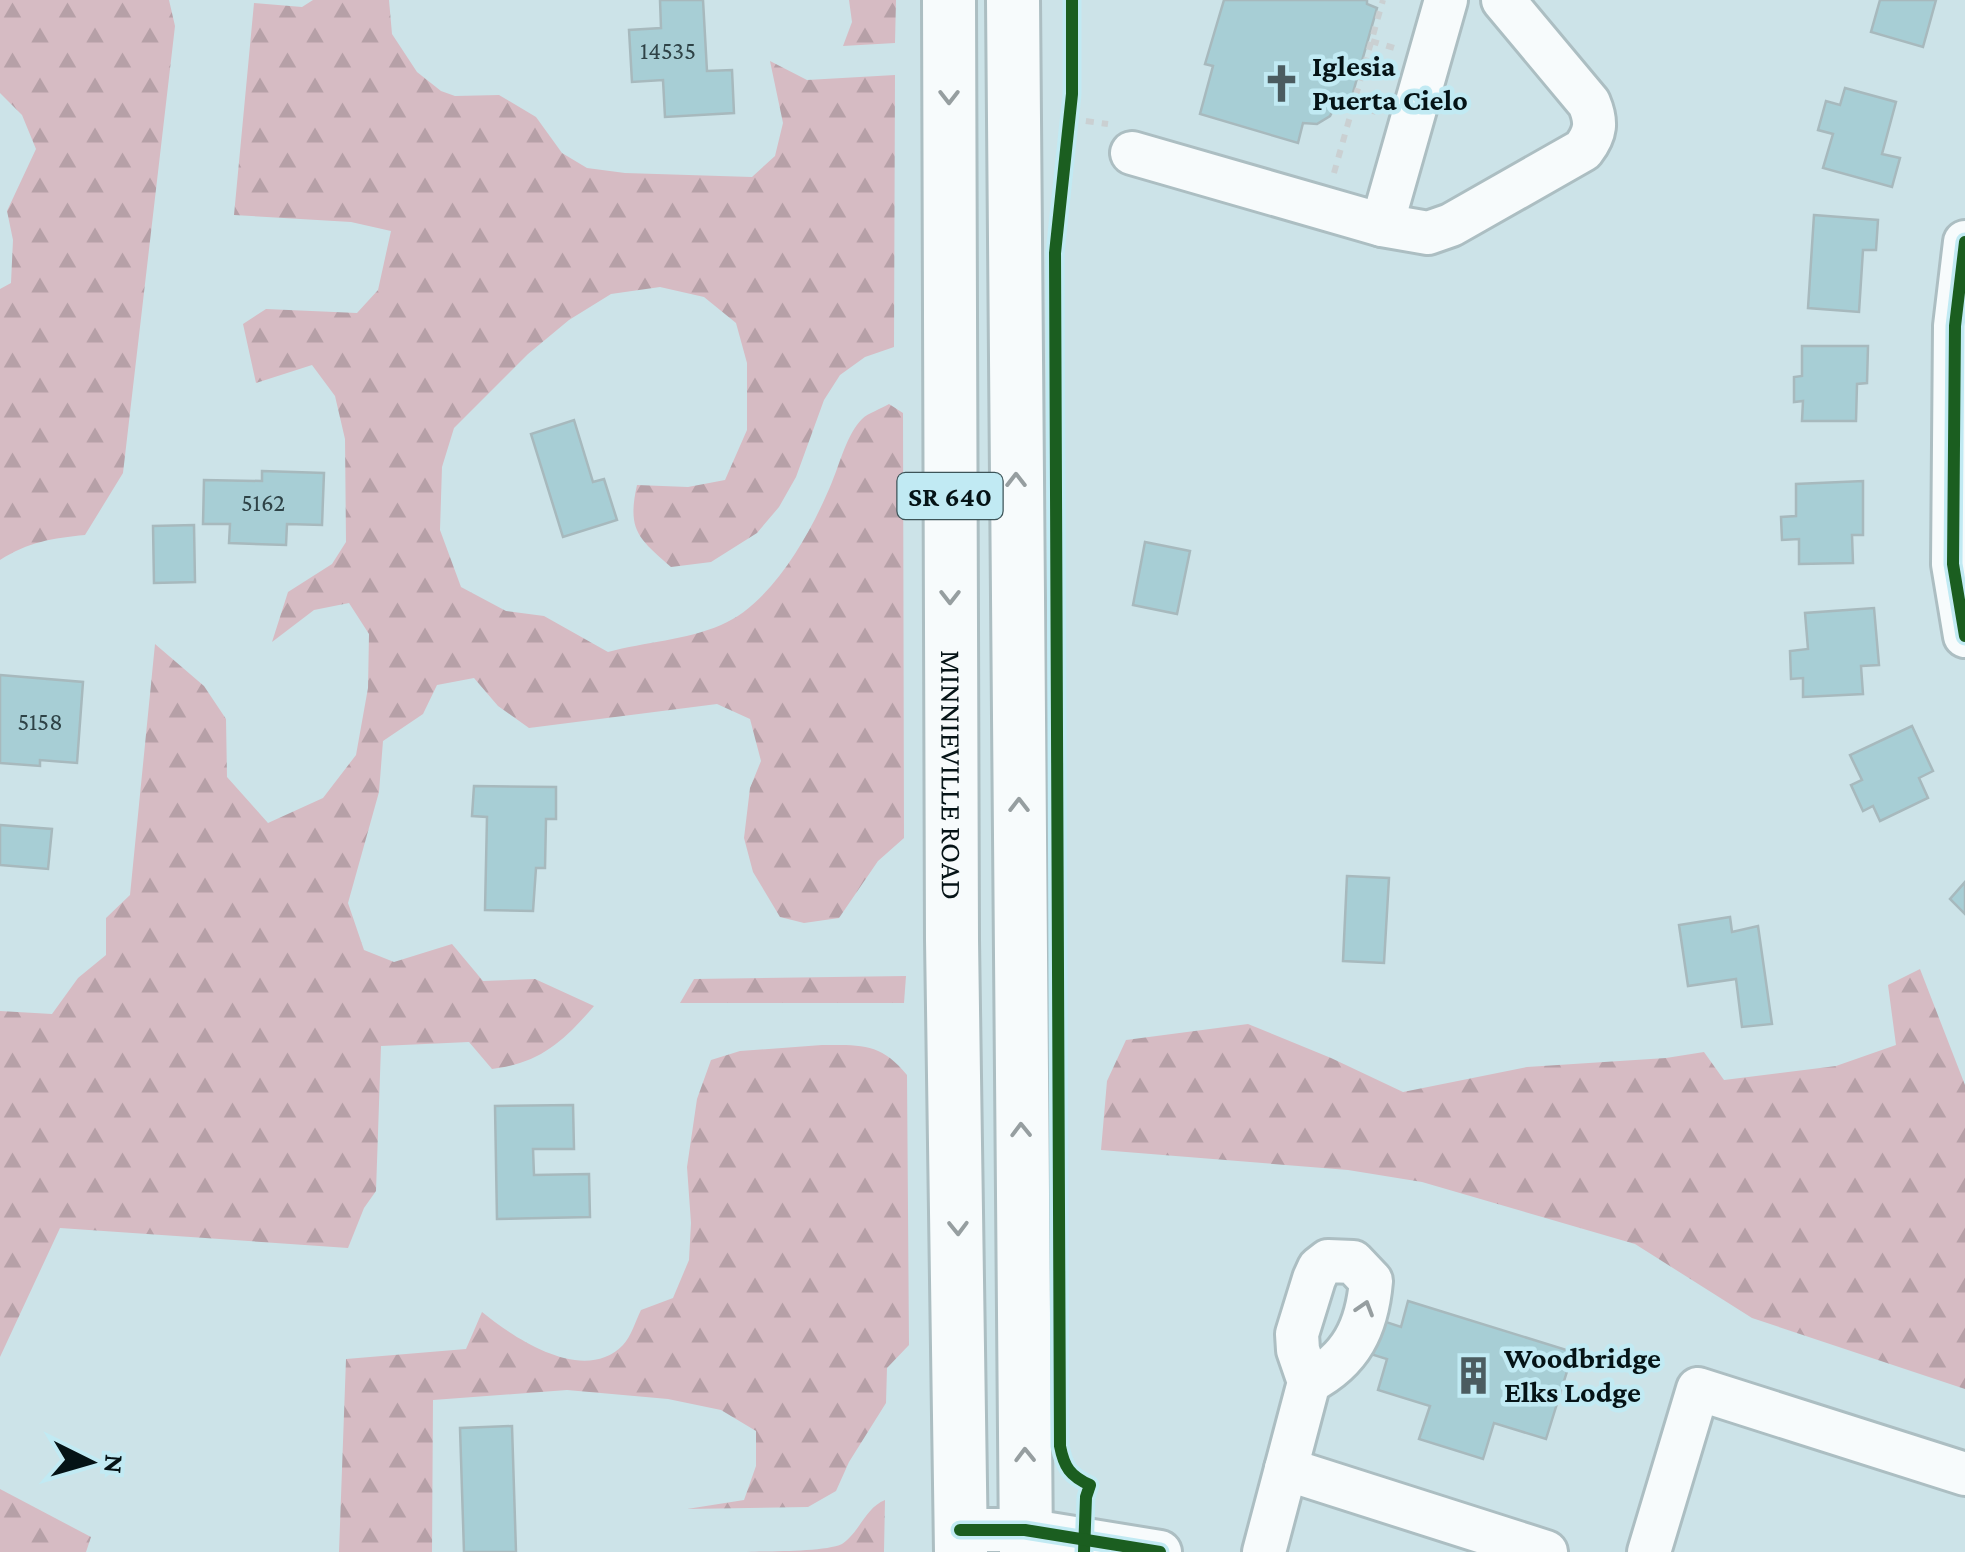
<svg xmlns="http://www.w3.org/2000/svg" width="1965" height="1552" font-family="'Crimson Pro',serif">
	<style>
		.forest { fill: url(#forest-firs) }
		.building { fill: #a7ced5; stroke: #a7b9bd; stroke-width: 2.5 }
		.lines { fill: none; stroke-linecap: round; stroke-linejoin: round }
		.minor-casing { stroke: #acbec2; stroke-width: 48 }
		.major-casing { stroke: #acbec2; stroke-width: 58 }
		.path { stroke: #cad0d2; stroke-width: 6; stroke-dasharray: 8 8; stroke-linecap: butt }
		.minor { stroke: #f7fbfc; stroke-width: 42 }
		.major { stroke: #f7fbfc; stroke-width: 52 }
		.cycleway-casing { stroke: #c1eaf3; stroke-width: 19 }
		.cycleway { stroke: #1b5e20; stroke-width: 12 }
		.oneway { stroke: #969ea0 }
		.labels { text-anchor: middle; stroke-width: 9; stroke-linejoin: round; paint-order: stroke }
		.number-label { font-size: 25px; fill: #2e4246 }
		.shield { fill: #c1eaf3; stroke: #3d5458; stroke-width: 2.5 }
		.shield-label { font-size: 28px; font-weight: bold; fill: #051316 }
		.poi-label { font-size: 30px; font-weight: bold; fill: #051316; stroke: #c1eaf3; text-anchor: start }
		.street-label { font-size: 30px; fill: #051316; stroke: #c1eaf3 }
	</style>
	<defs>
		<pattern id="forest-firs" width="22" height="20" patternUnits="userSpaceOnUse" patternTransform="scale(2.5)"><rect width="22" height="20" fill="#d6bbc3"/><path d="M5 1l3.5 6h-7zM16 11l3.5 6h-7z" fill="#b6a0a7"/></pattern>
	</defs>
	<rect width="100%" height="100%" fill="#cce3e8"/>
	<g class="forest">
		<path d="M0,0H169L175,26L123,473L85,535C53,538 28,542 0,560V289L11,283L13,240L7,211L36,149L22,115L0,93Z"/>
		<path d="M313,0H389L392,34L417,72L441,91L455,96L499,95L536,117L562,153L587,168L625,173L752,177L775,156L783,123L770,61L807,80L895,75L894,347L865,357L840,375L824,400L796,477L779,507L757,533L711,562L671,567C638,538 627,530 637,485L688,487L725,480L747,430V363L736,323L704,297L660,287L611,294L569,320L528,354L454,428L442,467L440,530L461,587L506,611L544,616L608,652C645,642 686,640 721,625C772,604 812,531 832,482C840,463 847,434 862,419C868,413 881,409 889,404L903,413L904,838L878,861L839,918L804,923L780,917L753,872L744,838L750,788L761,761L750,719L717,704L529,728L498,706L474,678L437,685L423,714L383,741L379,792L348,903L364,950L394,962L452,944L483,981L535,979L594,1006C563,1042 540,1063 492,1069L469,1042L381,1046L376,1191L364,1208L348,1248L60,1228L0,1357V1011L52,1014L78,978L106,955V918L130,895L155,644L204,686L226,719L227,777L268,823L323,798L356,755L368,688L369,634L349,603L314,610L272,642L288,592L332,564L346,542L345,439L335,396L312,365L256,383L243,324L266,309L357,313L378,290L391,231L351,222L234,215L254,3L302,7Z"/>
		<path d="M849,0H896L895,43L843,46L852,22Z"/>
		<path d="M1920,969L1965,1085V1389L1752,1318L1635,1244L1422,1182L1348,1170L1101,1150L1107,1081L1126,1040L1248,1024L1331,1058L1403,1092L1527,1067L1666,1058L1704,1052L1724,1080L1836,1066L1896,1045L1888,985Z"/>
		<path d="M906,976L904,1003H680L694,979Z"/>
		<path d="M822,1045C862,1045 881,1043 907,1075L909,1345L887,1368L886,1403L849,1462L836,1491L808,1507L687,1509L744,1500L756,1466V1431L721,1410L668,1399L567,1390L433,1400L432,1552H339L346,1359L466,1349L482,1312C515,1339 584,1385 623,1345C631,1337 636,1320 641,1310L673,1298L689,1260L691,1223L687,1167L697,1099L711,1060L740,1051Z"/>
		<path d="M0,1489L91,1537L86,1552H0Z"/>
		<path d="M885,1500L884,1552H748C770,1551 825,1552 842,1544C860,1532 865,1508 885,1500Z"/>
	</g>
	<g class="building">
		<path d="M660,0H703L707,71L732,70L734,113L665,117L663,80L632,82L629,30L661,28Z"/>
		<path d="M1224,0H1367V4L1377,8L1350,103L1338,100L1330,116L1317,124L1303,123L1298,143L1200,114L1213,66L1205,64Z"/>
		<path d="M1880,0H1936L1923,47L1871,32Z"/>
		<path d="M1845,88L1896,102L1882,154L1900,158L1892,187L1823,168L1833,134L1818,130L1826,101L1840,105Z"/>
		<path d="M1814,215L1878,220L1876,250H1863L1859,312L1808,308Z"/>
		<path d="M1802,346H1868L1867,383L1857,384L1856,421H1802L1803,401L1794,402V377L1802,376Z"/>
		<path d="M574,420L593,482L604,479L617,520L563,537L531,434Z"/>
		<path d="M262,471L324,473L322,525L287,524L286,545L229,543L230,524H203L204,480L262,481Z"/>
		<path d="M1863,481V535H1852L1853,563L1799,564V539L1782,540L1781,517L1796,516V484Z"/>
		<path d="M194,525L195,582L154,583L153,526Z"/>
		<path d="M1145,542L1190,551L1177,614L1133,605Z"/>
		<path d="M1874,608L1879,665L1861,666L1863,694L1803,697V678L1791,679L1790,651L1808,649L1805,613Z"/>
		<path d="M0,675L83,682L77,763L40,760V766L0,763Z"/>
		<path d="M1912,726L1933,771L1919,778L1928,798L1880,821L1873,806L1863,811L1851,785L1862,780L1850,755Z"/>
		<path d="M474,786L556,787V819H546L545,868H536L533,911L485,910L487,817L472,816Z"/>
		<path d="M0,825L52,829L48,869L0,865Z"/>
		<path d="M1347,876L1389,878L1384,963L1343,961Z"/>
		<path d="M1965,882V914L1950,899Z"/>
		<path d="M1730,917L1732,932L1758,926L1772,1024L1742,1027L1736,979L1688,986L1679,925Z"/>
		<path d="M573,1105L574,1149H533L534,1175L589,1174L590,1217L497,1219L495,1106Z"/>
		<path d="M1408,1301L1573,1352L1546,1439L1494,1423L1483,1459L1419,1439L1430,1406L1378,1390L1387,1359L1364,1352L1374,1318L1401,1327Z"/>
		<path d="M512,1426L516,1552H464L460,1428Z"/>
	</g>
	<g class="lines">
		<defs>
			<g id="minor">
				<path d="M1132,153L1382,225L1446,0"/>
				<path d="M1382,225L1428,233L1451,225L1583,150C1596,133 1597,122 1589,103L1503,0"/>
				<path d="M1965,242L1955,326L1953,564L1965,636"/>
				<path d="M1286,1469L1546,1552"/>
				<path d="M960,1530H1025L1160,1552"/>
				<path d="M1264,1552L1309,1382L1298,1350L1297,1334L1314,1279L1319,1268L1328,1261L1353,1262L1371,1281C1367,1328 1351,1360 1309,1382"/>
				<path d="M1649,1552L1698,1389L1965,1474"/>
			</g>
			<g id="major">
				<path id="s1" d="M949,0L952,940L961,1552"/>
				<path d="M1013,0L1026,1552"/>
			</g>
		</defs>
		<use href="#minor" class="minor-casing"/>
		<use href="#major" class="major-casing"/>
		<g class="path">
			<path d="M1371,41L1394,48"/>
			<path d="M1364,66L1387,73"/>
			<path d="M1353,105L1376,112"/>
			<path d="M1070,119L1108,124"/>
			<path d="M1334,173L1383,0"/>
		</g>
		<use href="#minor" class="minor"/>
		<use href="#major" class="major"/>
		<defs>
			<g id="cycleway">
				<path d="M1072,0V94L1055,253L1060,1446C1064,1467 1070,1476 1090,1485L1086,1497L1084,1552"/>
				<path d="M1965,242L1955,326L1953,564L1965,636"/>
				<path d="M960,1530H1025L1160,1552"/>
			</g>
		</defs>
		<use href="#cycleway" class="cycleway-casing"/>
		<use href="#cycleway" class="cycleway"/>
	</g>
	<defs><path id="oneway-chevron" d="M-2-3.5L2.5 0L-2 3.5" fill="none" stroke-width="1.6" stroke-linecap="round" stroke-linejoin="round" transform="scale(2.5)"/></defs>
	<g class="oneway">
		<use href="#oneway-chevron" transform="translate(949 97) rotate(90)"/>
		<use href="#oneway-chevron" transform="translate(1016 480) rotate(-90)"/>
		<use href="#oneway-chevron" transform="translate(950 597) rotate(90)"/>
		<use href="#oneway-chevron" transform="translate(1019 805) rotate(-90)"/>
		<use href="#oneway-chevron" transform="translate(1021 1130) rotate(-91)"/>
		<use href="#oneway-chevron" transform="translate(958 1228) rotate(89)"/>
		<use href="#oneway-chevron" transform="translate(1365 1308) rotate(-73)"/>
		<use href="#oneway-chevron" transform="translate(1025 1455) rotate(-91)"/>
	</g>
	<defs>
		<symbol id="church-bare" viewBox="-9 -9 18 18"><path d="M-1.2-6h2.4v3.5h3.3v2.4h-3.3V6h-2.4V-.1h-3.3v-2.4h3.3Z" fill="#4b5c60" stroke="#c1eaf3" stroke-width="2.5" paint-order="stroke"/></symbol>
		<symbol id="building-bare" viewBox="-9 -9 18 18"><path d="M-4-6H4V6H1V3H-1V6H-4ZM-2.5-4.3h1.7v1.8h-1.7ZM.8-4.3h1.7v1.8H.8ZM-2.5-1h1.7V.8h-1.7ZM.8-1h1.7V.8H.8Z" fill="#4b5c60" stroke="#c1eaf3" stroke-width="2.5" paint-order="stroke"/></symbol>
	</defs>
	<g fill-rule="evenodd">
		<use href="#church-bare" x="1254" y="56" width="55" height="55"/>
		<use href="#building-bare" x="1446" y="1348" width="55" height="55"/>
	</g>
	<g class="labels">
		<g class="number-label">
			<text x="668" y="59">14535</text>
			<text x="263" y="511">5162</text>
			<text x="40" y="730">5158</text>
		</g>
		<rect class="shield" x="897.5" y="473" width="105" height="46" rx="8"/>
		<g class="shield-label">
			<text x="950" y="506">SR 640</text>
		</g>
		<g class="poi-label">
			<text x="1312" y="76">Iglesia<tspan x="1312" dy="34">Puerta Cielo</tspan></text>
			<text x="1504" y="1368">Woodbridge<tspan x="1504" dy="34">Elks Lodge</tspan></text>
		</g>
		<g class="street-label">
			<text dy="10" stroke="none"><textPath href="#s1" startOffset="775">MINNIEVILLE ROAD</textPath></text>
		</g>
	</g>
	<g transform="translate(90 1462) rotate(95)" stroke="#c1eaf3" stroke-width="8" paint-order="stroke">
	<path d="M0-8L18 38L0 25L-18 38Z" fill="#051316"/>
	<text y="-15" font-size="28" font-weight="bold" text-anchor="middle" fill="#051316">N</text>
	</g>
</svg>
